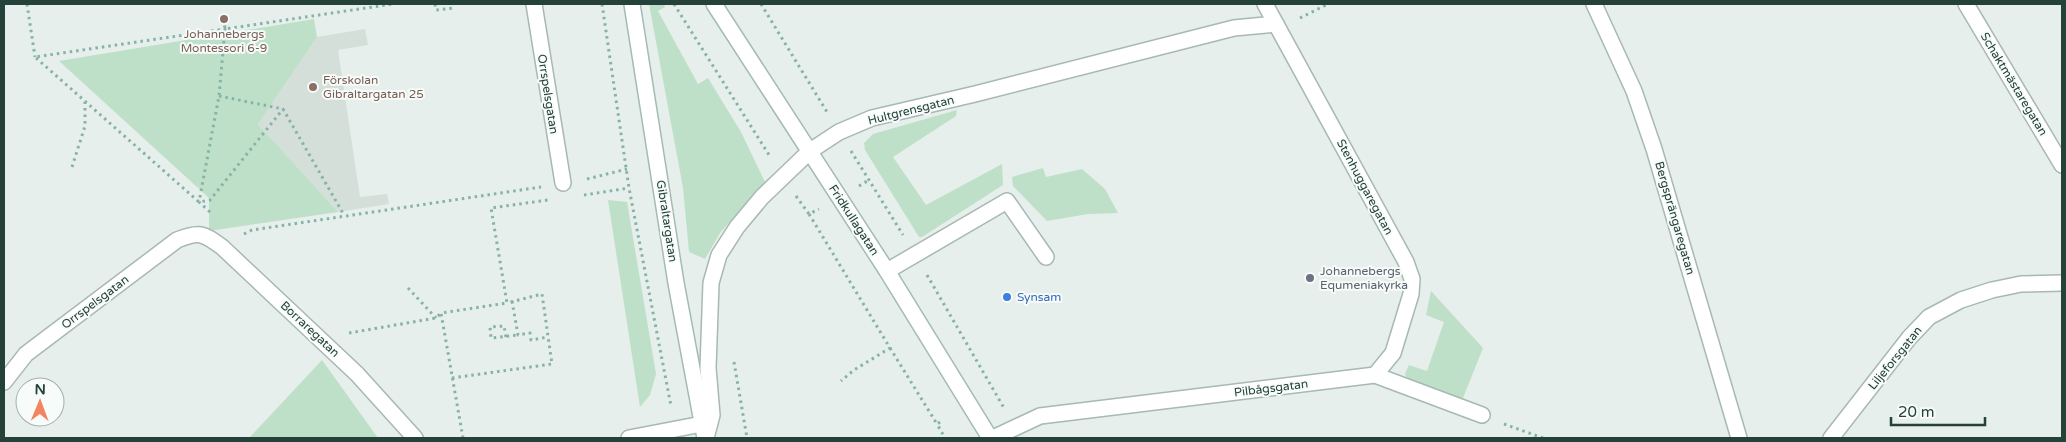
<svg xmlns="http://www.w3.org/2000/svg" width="2066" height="442" font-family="'Varela Round',sans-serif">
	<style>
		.built { fill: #d4dfda }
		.green { fill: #bfe0c8 }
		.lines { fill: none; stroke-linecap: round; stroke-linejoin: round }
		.lane-casing { stroke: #a8b8b2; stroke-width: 18 }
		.street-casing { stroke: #a8b8b2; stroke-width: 18 }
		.secondary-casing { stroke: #a4bbb3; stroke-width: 18 }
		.path { stroke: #86b3a5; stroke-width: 3; stroke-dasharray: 2.5 4; stroke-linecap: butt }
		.lane { stroke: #fff; stroke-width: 15 }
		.street { stroke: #fff; stroke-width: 15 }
		.secondary { stroke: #fff; stroke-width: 15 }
		.education-dot { fill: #8d6e63; stroke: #f7fbf9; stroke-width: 2 }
		.worship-dot { fill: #6b7280; stroke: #f7fbf9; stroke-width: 2 }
		.shop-dot { fill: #3f7fe0; stroke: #f7fbf9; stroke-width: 2 }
		.labels { text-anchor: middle; stroke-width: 4; stroke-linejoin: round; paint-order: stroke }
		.education-label { font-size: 12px; fill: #785e54; stroke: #f7fbf9 }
		.street-label { font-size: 12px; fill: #24423a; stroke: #f7fbf9 }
		.worship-label { font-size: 12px; fill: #5b616d; stroke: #f7fbf9; text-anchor: start }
		.shop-label { font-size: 12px; fill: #366cbe; stroke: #f7fbf9; text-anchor: start }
	</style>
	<rect width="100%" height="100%" fill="#e6efeb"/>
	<path class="built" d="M365,29L368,45L338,50L360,197L387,194L389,204L338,212L258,124L317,37Z"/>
	<g class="green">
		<path d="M649,4H664L665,7L658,11L698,84L708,78L741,132L765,182L720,233L705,259L689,252L683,188Z"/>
		<path d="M314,19L317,37L258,124L338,212L209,231V198L59,61Z"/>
		<path d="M957,110L956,116L893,157L926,205L1002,164L1003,185L922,237H919L865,150L864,143L873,134Z"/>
		<path d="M1043,168L1046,177L1082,169L1105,189L1118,213L1088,214L1047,221L1013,186L1012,177Z"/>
		<path d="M608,200L627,202L656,374L650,395L640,407Z"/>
		<path d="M1431,291L1483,348L1463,398L1455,399L1407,378L1405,374L1409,365L1427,371L1444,322L1426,315Z"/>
		<path d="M322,360L378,438H249Z"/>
	</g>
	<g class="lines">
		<defs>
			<g id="lane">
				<path d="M534,4L563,183"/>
				<path d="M887,271L1007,201L1046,257"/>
			</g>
			<g id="street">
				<path d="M1265,4L1406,262L1412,279L1411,294L1393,353L1375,375"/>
				<path d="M1594,4L1634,91L1654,149L1739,438"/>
				<path d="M1966,4L2062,165"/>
				<path d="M4,382L26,354L177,240C199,231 203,233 222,247L357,374L415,438"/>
				<path d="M629,438L702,424"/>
				<path d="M706,438L712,415L708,368L711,283L719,255L737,227L762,197L810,151L839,132L872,118L975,94L1234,28L1276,24"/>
				<path d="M993,438L1040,416L1375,375L1482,415"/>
				<path d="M1831,438L1909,338L1929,317L1961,300L1992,290L2021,284L2062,283"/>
			</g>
			<g id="secondary">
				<path d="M632,4L676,283L705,438"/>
				<path d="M714,4L887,271L990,438"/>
			</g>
		</defs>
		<use href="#lane" class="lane-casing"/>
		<use href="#street" class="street-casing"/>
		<use href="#secondary" class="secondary-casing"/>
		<g class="path">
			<path d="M27,4L35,57"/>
			<path d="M435,4L436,10L455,8"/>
			<path d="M602,4L629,188L671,406"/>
			<path d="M674,4L771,158"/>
			<path d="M761,4L827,112"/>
			<path d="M1300,18L1328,4"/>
			<path d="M224,19L225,29L393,4"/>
			<path d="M219,96L283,109L344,215"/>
			<path d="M851,151L903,235"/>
			<path d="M72,167L85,126V102"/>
			<path d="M587,179L627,169"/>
			<path d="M859,186L869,180"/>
			<path d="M584,195L629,188"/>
			<path d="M796,196L809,214L819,209"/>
			<path d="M210,212L199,202L219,96L225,29L35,57L199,202L210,200L283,109"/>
			<path d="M809,214L890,348L854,370L841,381"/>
			<path d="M244,234L252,230L541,187"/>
			<path d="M927,275L1004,408"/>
			<path d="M408,288L436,318"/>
			<path d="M512,301L518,335L530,333L531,340L548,337"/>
			<path d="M349,333L436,318L441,313"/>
			<path d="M506,337L504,326L490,327L491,338L518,335"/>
			<path d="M890,348L937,424"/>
			<path d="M734,362L747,438"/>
			<path d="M452,378L552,364L542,294L507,303"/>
			<path d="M940,422L937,424L945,438"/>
			<path d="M1504,424L1543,438"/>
			<path d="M463,438L441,313L507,303L491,208L548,200"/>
		</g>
		<use href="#lane" class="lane"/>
		<use href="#street" class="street"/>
		<use href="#secondary" class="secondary"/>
	</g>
	<g class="education-dot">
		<circle cx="224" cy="19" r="5"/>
		<circle cx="313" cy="87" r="5"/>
	</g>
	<circle class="worship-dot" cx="1310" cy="278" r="5"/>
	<circle class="shop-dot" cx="1007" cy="297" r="5"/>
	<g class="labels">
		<g class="education-label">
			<text x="224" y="38">Johannebergs<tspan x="224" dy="14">Montessori 6-9</tspan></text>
			<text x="323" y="84" text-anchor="start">Förskolan<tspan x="323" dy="14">Gibraltargatan 25</tspan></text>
		</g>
		<g class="street-label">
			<text transform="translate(2014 84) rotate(59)" y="4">Schaktmästaregatan</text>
			<text transform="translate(548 94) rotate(81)" y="4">Orrspelsgatan</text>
			<text transform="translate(911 110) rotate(-14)" y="4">Hultgrensgatan</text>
			<text transform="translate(1365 187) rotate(62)" y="4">Stenhuggaregatan</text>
			<text transform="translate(1675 218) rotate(74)" y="4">Bergsprängaregatan</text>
			<text transform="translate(854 220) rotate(57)" y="4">Fridkullagatan</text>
			<text transform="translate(667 221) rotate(81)" y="4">Gibraltargatan</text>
			<text transform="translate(95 302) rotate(-37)" y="4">Orrspelsgatan</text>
			<text transform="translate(310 329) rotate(43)" y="4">Borraregatan</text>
			<text transform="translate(1895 358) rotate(-51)" y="4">Liljeforsgatan</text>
			<text transform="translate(1271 388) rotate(-7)" y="4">Pilbågsgatan</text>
		</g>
		<g class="worship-label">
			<text x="1320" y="275">Johannebergs<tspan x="1320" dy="14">Equmeniakyrka</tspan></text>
		</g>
		<g class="shop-label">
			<text x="1017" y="301">Synsam</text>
		</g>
	</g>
	<rect width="2066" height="442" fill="none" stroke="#24423a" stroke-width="10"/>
	<g transform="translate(40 402) rotate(1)"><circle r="24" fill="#f7fbf9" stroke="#a3b1ad"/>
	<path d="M0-4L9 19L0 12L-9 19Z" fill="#f4845f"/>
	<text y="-8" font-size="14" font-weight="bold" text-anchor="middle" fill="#24423a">N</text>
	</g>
	<path d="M1891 417v8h94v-8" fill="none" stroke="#24423a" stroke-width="2.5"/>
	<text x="1898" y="417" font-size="15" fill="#24423a" stroke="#f7fbf9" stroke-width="4" paint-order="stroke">20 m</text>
</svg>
